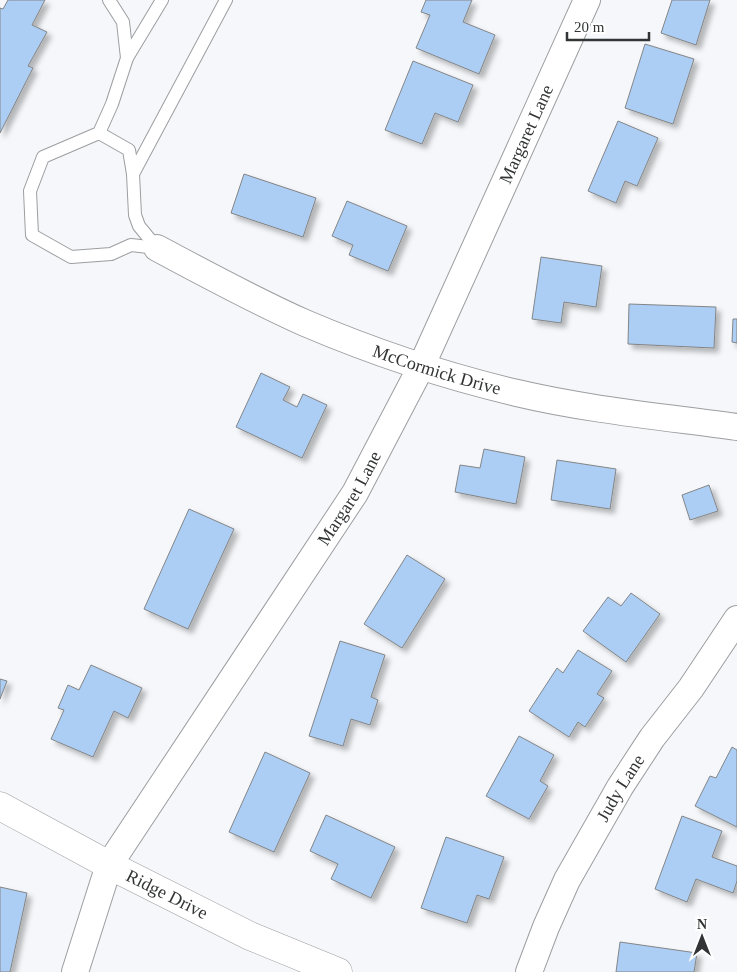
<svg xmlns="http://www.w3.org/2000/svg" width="737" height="972" font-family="Georgia,serif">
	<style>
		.building { fill: #accef5; stroke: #838587; filter: url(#shadow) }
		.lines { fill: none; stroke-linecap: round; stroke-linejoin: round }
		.service-casing { stroke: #9c9ea0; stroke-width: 14 }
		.minor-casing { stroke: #9c9ea0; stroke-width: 28 }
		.tertiary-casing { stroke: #9c9ea0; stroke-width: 29 }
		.service { stroke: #fff; stroke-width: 12 }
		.minor { stroke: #fff; stroke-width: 26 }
		.tertiary { stroke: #fff; stroke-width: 28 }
		.labels { text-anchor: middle; stroke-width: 4; stroke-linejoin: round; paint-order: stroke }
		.street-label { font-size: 18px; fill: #333435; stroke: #fff }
	</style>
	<defs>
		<filter id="shadow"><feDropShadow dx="4.5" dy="4.5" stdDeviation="2.5" flood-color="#0004"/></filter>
	</defs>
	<rect width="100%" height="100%" fill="#f5f7fa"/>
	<g class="building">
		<path d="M8,0H45L32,25L47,32L28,66L33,68L0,133V8L3,9Z"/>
		<path d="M426,0H472L463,22L495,35L479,74L416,48L430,15L421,12Z"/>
		<path d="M672,0H710L696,45L661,33Z"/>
		<path d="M645,44L694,59L673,124L625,108Z"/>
		<path d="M413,61L473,85L458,122L435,113L422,144L385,130Z"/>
		<path d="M618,121L658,138L637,186L625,181L616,203L588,191Z"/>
		<path d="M244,174L316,198L303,237L231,213Z"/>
		<path d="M347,201L407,226L388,271L349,255L353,245L332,236Z"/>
		<path d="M541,257L602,266L596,307L564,302L561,323L532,319Z"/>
		<path d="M629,304L716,307L714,348L628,344Z"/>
		<path d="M733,319H737V343L732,342Z"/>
		<path d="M261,373L290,387L283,400L297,407L303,394L327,405L302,458L236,427Z"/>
		<path d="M484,449L525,457L516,504L455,492L460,465L480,468Z"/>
		<path d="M557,460L616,469L610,509L551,500Z"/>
		<path d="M709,485L718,511L690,520L682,495Z"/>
		<path d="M189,509L234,529L188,629L144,609Z"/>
		<path d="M407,555L445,579L402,648L364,624Z"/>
		<path d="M631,593L660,614L626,662L583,631L608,597L621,606Z"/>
		<path d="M340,641L385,655L371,697L378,700L370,725L351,719L343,746L309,736Z"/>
		<path d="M578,650L612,671L597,694L604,698L585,727L578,722L569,737L529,711L557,668L563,673Z"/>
		<path d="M91,665L142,688L128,718L114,711L93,757L51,739L64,710L58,708L68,685L79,690Z"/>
		<path d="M0,679L7,681L0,699Z"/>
		<path d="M519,736L554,755L540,781L548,786L529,819L486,796Z"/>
		<path d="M732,747L737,750V827L695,806L710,776L716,778Z"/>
		<path d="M265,752L310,773L274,852L229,832Z"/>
		<path d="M326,815L395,847L371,898L331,879L338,864L310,851Z"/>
		<path d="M682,816L722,831L712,857L737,866V881L733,893L696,879L687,902L655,889Z"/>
		<path d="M446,837L504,857L489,899L477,895L467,923L421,908Z"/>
		<path d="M0,887L27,893L10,972H0Z"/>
		<path d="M620,942L697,953L694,972H616Z"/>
	</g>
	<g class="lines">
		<defs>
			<g id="service">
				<path d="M109,0L123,22L127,58L112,104L99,133L43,157L30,191L32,235L71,257L111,254L131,245L157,248"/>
				<path d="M127,58L162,0"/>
				<path d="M99,133L129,150L133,174L135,215L139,226L157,248"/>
				<path d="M133,174L226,0"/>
			</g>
			<g id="minor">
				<path id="s1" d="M157,248C206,274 255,301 305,323C373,352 445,376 517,393C589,410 664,417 737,427"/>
				<path id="s2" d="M75,972L109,865L355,493L421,367L587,0"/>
				<path id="s3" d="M529,972L546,927L567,880L620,787L652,738L691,688L737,619"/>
			</g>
			<g id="tertiary">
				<path id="s4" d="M0,806L109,865L250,936L338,972"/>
			</g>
		</defs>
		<use href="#service" class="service-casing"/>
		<use href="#minor" class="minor-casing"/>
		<use href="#tertiary" class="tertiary-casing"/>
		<use href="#service" class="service"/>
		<use href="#minor" class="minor"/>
		<use href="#tertiary" class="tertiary"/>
	</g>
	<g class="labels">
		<g class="street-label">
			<text dy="6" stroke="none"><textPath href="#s2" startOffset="956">Margaret Lane</textPath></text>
			<text dy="6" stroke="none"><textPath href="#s1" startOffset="306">McCormick Drive</textPath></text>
			<text dy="6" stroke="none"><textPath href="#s2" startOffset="551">Margaret Lane</textPath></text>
			<text dy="6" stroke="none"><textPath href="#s3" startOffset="206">Judy Lane</textPath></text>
			<text dy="6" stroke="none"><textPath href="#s4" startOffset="189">Ridge Drive</textPath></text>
		</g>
	</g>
	<g transform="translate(702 937)" stroke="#ffffff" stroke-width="4" paint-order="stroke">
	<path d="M0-4L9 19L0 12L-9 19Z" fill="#333435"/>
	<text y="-8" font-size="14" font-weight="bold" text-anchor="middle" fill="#333435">N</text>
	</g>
	<path d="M567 32v8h82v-8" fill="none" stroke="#333435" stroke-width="2.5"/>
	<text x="574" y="32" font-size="15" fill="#333435" stroke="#ffffff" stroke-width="4" paint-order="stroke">20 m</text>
</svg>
